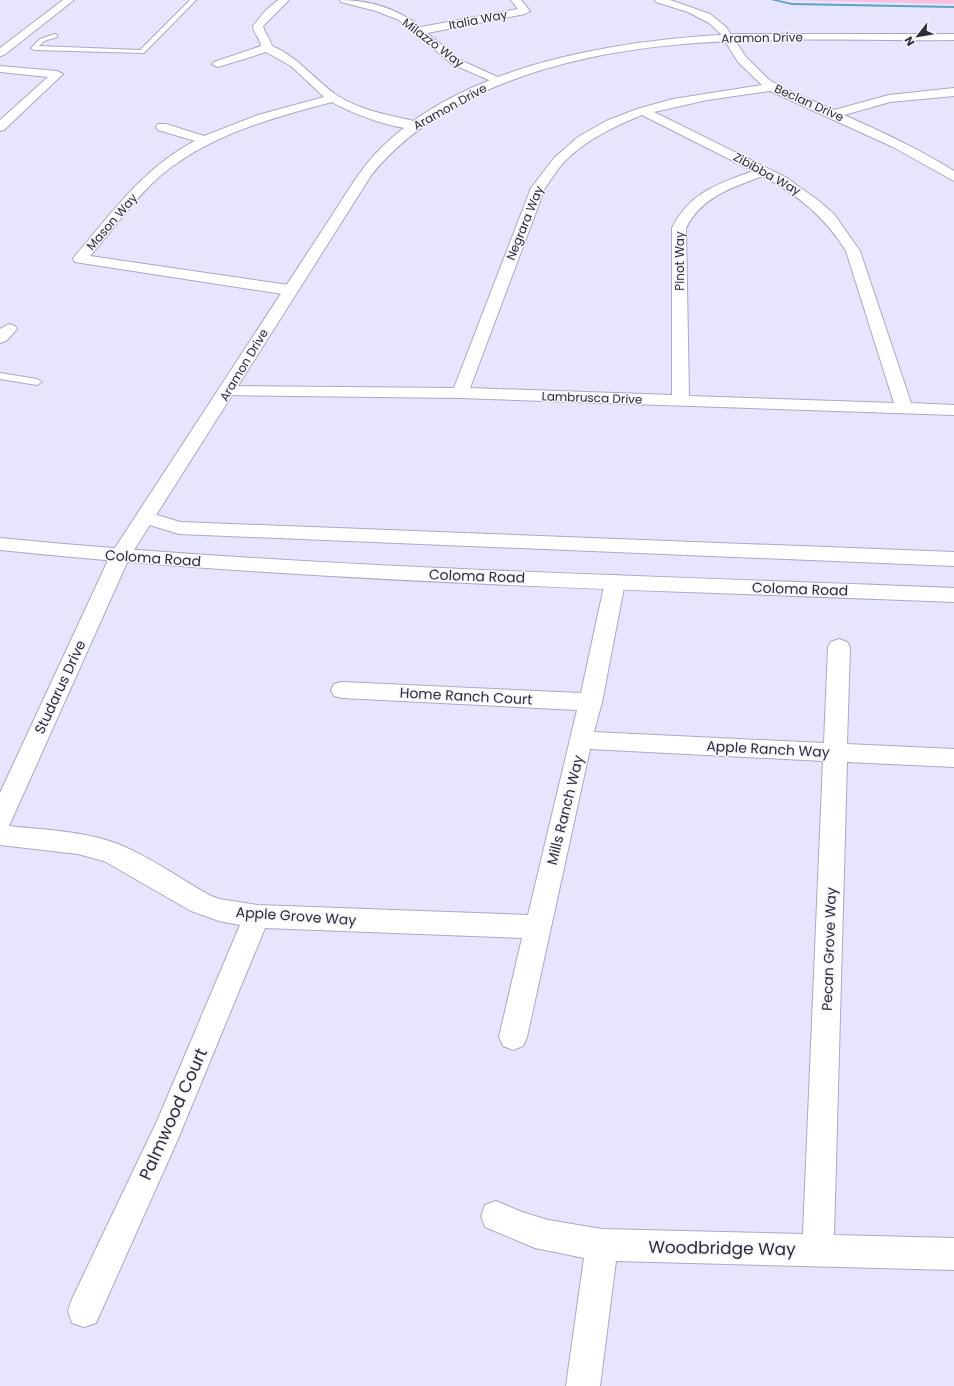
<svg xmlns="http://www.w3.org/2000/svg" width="954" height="1386" font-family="Poppins,sans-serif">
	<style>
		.green { fill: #f9bee1 }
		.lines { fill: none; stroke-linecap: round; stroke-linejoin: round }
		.stream { fill: #5ea2c5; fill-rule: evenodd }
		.service-casing { stroke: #aaa9c5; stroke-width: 2 }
		.minor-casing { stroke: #aaa9c5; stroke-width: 2 }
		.tertiary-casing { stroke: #aaa9c5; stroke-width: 2 }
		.secondary-casing { stroke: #aaa9c5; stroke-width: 2 }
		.service { fill: #fff; fill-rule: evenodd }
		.minor { fill: #fff; fill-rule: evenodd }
		.tertiary { fill: #fff; fill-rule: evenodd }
		.secondary { fill: #fff; fill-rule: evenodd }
		.labels { text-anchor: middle; stroke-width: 3; stroke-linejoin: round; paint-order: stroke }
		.far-street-label { font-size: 12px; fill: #2d2c38; stroke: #f4f4fa }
		.street-label { font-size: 14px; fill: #2d2c38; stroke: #f4f4fa }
		.near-street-label { font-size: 17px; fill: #2d2c38; stroke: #f4f4fa }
	</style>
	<rect width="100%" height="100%" fill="#e6e5fd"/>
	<path class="green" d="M785,0H954V4Z"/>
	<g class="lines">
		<path class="stream" d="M771,0H778L792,3L954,6V8L792,5Z"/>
		<defs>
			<g id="service">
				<path d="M190,0H196L144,53L34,50L31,48L40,39L55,34L57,35V37L44,41L39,46L140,50Z"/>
				<path d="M0,373L37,379L42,382L37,385L0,379Z"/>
			</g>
			<g id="minor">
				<path d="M278,0H289L263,26C265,34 270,38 272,46C298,57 313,78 335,94C360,111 389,115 418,122L420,125L418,128C400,132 348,112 332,102C271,118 209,135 160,176C134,199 113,230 90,256L289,285L294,287L297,290L294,293L289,295L75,262L73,259L75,256C111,214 144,167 195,141L158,130L156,127L158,124H166L204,136L258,115L324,97L291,66L266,52L218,67L212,64L214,62L261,46C260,38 254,35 253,26L265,11Z"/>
				<path d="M340,0C369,0 398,9 421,27L518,9L511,0H521L530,11L525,14L427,33L460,60L502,79L504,81L502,83L498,84L452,64L399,20L376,11L341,2Z"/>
				<path d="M655,0H670L710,14L726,27L746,57L768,79L785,89L834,110L889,95L954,88V96L890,102L844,115C882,132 919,149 954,171V181L893,147L770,91L707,100L654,112L787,178L819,201L834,214L860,251L911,403L954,405V415L460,398L223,395L221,391L223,387L229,386L454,388L531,188L554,158L578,137L606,121L637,109L673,99L762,85L738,62L720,33L709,23L688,12L656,2ZM642,115L753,171C718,184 690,192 672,228V395L470,388L545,188C551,180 556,171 563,163C585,140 613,127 642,115ZM763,176C798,195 825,217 846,251L894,403L689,396L686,228C701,197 733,187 763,176Z"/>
				<path d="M0,66L57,71L63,74L4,130L0,131V120L48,77L0,72Z"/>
				<path d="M9,324L15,326L17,329L6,341L0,343V329Z"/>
				<path d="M147,512L180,522L954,552V566L179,534L140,522L137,518L140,514Z"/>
				<path d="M120,549L127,551L130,556L9,826C45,830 84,831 118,844C150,857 179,878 209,895L219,899L257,905L528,915L577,710L342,698L334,696L331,690L334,684L342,682L581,693L605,582L608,577L615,575L622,577L625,582L602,702L594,732L824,743L828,647L831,642L839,639L847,642L850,647L847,744L954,749V767L847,762L834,1235L954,1238V1270L616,1261L600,1386H566L584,1258L535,1248L485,1227L481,1216L485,1205L496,1201L522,1212L548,1220L602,1229L803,1234L823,761L590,749L527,1037L523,1046L513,1050L503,1046L499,1037L522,938L265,928L178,1139L96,1323L84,1327L72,1323L68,1311L72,1299L158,1119L240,925L219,921L191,911L104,861L78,854L0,845V793L110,556L113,551Z"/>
			</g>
			<g id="tertiary">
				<path d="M63,0H74L4,55L0,56V48Z"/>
				<path d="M735,34H954V40C799,42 639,26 492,88C446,108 404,135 372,174L127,561L120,563L113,561L110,556L113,551L329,220C345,196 359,170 380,149C466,63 619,40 735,34Z"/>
			</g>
			<path id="secondary" d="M0,538C317,569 636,575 954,588V602C636,589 317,583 0,550Z"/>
		</defs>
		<use href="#service" class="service-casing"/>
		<use href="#minor" class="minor-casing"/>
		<use href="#tertiary" class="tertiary-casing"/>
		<use href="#secondary" class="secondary-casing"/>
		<use href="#service" class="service"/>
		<use href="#minor" class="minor"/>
		<use href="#tertiary" class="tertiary"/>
		<use href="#secondary" class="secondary"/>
	</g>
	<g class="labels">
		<g class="far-street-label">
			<text transform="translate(478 20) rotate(-11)" y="4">Italia Way</text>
			<text transform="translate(762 38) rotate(-1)" y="4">Aramon Drive</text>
			<text transform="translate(433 43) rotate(37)" y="4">Milazzo Way</text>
			<text transform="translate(809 103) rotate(24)" y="4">Beclan Drive</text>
			<text transform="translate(450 107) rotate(-29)" y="4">Aramon Drive</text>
			<text transform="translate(767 174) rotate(29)" y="4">Zibibba Way</text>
			<text transform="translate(112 222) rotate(-49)" y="4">Mason Way</text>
			<text transform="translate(525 223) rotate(-68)" y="4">Negrara Way</text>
			<text transform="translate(680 261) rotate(-90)" y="4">Pinot Way</text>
			<text transform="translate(244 365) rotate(-59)" y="4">Aramon Drive</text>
			<text transform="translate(592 398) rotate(2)" y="4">Lambrusca Drive</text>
		</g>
		<g class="street-label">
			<text transform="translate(153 558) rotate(4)" y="5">Coloma Road</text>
			<text transform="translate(477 576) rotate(2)" y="5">Coloma Road</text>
			<text transform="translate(800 589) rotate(2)" y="5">Coloma Road</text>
			<text transform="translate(60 687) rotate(-65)" y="5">Studarus Drive</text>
			<text transform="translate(466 696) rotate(3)" y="5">Home Ranch Court</text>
			<text transform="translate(768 749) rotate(3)" y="5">Apple Ranch Way</text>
			<text transform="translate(565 810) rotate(-76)" y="5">Mills Ranch Way</text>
			<text transform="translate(296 916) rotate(4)" y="5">Apple Grove Way</text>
			<text transform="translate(829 949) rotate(-88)" y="5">Pecan Grove Way</text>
		</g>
		<g class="near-street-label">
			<text transform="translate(173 1114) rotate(-66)" y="6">Palmwood Court</text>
			<text transform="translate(722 1248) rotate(1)" y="6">Woodbridge Way</text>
		</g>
	</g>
	<g transform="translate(918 36) rotate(239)" stroke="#f4f4fa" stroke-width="3" paint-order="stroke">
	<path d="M0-3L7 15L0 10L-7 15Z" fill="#2d2c38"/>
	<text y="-6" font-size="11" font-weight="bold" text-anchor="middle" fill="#2d2c38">N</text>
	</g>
</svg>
